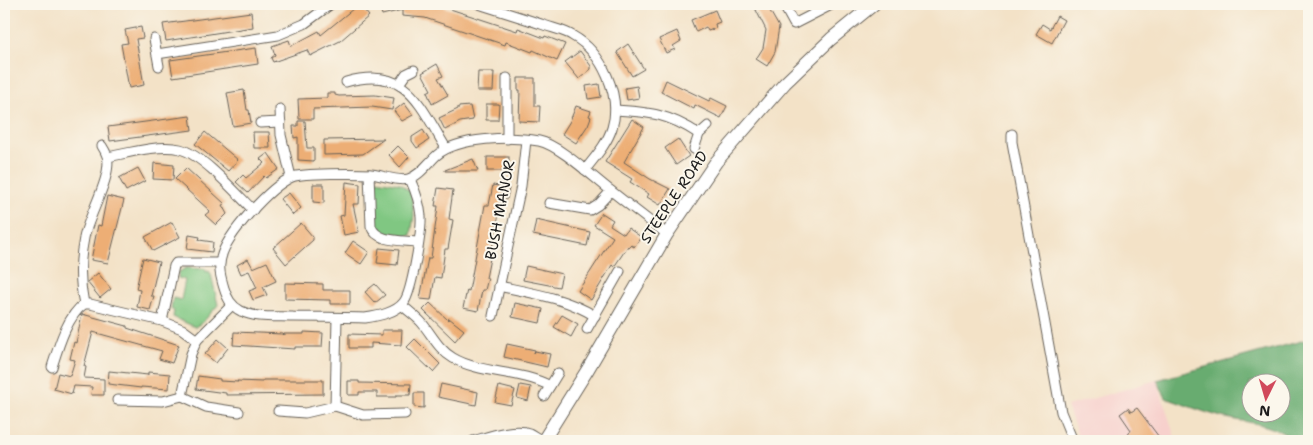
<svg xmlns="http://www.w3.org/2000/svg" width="1313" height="445" font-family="'Shantell Sans',sans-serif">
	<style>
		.built { fill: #f7d0cc }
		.green { fill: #80c782; stroke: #4e724f }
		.forest { fill: #68ac70; stroke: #426446; fill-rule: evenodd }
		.building { fill: #edae75 }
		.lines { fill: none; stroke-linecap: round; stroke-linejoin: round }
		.street-casing { stroke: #676158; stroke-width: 11 }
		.secondary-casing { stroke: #676158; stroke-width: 14 }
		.street { stroke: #fff; stroke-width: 9 }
		.secondary { stroke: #fff; stroke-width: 12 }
		.labels { text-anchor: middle; stroke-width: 4; stroke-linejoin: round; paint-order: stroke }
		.street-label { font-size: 15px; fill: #1c1c1c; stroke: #fbf7ec }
	</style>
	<rect width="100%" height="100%" fill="#fbf7ec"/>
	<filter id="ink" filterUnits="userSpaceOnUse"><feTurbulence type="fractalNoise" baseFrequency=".02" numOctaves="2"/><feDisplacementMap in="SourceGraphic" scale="10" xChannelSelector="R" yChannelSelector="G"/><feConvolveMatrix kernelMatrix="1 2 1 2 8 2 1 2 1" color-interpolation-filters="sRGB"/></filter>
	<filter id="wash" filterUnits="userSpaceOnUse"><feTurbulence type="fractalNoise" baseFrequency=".0096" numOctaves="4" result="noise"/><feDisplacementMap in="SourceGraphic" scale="20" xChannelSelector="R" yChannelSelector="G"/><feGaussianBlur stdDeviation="1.12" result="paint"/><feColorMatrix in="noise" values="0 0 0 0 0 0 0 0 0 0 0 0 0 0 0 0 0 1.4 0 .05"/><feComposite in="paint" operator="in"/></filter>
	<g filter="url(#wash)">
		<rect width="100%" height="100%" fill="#f3e2c7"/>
		<path class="built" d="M1157,380L1176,441H1080L1067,406Z"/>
		<g class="green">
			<path d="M376,180L400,184L411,192L414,215L411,235C401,239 383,235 375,228L374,184Z"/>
			<path d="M186,268L206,269V272L209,271L211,274L218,305L203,322L195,327L173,317L174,311L171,309L173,298L181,300L185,280L178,278L179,272Z"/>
		</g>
		<path class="forest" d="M1309,339V441H1294C1273,422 1244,423 1218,416C1200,411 1183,404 1166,398L1157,380ZM1250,382H1280V412H1250Z"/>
		<g id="blocks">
			<g class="building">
				<path d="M359,4L369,16L340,41L310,56L307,50L273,62L271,58L275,55L272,46L289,40L291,46L319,31L321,35Z"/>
				<path d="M379,4H435L517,31L518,28L544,38L545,36L565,44L557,61L533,50L532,52L506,42L505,45L425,18L402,16V10L382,15Z"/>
				<path d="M753,4H766L779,27L775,52L767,66L756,59L763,48L766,30Z"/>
				<path d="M715,10L720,22L715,24L716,28L708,31L706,27L696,32L691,20Z"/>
				<path d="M251,12L253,27L166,41L163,24Z"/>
				<path d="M1057,16L1064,20L1052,43L1036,34L1042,24L1050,29Z"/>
				<path d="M141,27L143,38L136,39L144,85L129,88L121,44L128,43L125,30Z"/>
				<path d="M677,31L681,41L673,46L675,49L666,53L659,39Z"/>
				<path d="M628,44L644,69L632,76L617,52Z"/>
				<path d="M256,48L258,64L173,77L170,60Z"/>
				<path d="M580,51L591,66V69L579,79L565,62Z"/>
				<path d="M437,64L443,76L438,78L448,95L432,104L427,92L431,90L422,73Z"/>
				<path d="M478,72H494L493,91H477Z"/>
				<path d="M518,78H535V106H540L539,122L519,121L520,90H518Z"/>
				<path d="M666,80L709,101L711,98L727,106L721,118L695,105L694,109L661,92Z"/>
				<path d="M599,84L601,97L588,99L586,86Z"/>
				<path d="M637,86L639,98L627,100L625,88Z"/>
				<path d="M244,90L247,110H249L251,123L233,126L227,93Z"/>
				<path d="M327,93H335V95L339,96L375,95L394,98L392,110L372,107L313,109V119H299L298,99L327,98Z"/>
				<path d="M404,103L413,115L402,121L394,111Z"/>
				<path d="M486,104H499L498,120H486Z"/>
				<path d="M470,106L473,120L460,122L445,130L439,118L458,109V107Z"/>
				<path d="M576,106L591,111L589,116L591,117L588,125L576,143L562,134L570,121Z"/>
				<path d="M190,116L192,130L110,141L108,127Z"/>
				<path d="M632,119L644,127L624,162L650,179L670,189L660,205L647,197L649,194L630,182L632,179L605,162Z"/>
				<path d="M298,121H305L307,148H314V161L298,160V137L294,138L293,126H298Z"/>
				<path d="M423,130L429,140L417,148L412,141V137Z"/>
				<path d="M205,132L238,160L228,171L195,144Z"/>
				<path d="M253,132H269L270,148H254Z"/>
				<path d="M384,139L363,154L324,155V140Z"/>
				<path d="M678,139L689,156L676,165L665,148Z"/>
				<path d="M398,146L409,157L400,167L389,155Z"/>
				<path d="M268,153L279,169L266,178L264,176L248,193L236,182L243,175L246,178L264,163L260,159Z"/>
				<rect x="487" y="157" width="22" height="14"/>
				<path d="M473,159L478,171H445V170Z"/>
				<path d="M154,163L174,165L173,180L153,179Z"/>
				<path d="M138,168L145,181L126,191L119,178Z"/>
				<path d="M186,168L225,204L222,205L227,214L216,225L205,215L210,211L175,179Z"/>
				<path d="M346,182L360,184L359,204H353L359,232L344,235L340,216L344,215Z"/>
				<path d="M313,184H324V203L313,202Z"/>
				<path d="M493,185L509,188L507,199H502L486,278H488L485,290H482L478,311L463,308L467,290L469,291L485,205H489Z"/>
				<path d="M438,188L453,190L449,219L453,220L448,249H445L441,278L435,277L431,300L420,299L428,258H431L438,206H435Z"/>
				<path d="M289,193L301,208L293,215L280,199Z"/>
				<path d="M107,196L124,200L108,263L91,260L98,225L101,226Z"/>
				<path d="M602,213L613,220L610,225L624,234L628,228L641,237L634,247L631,245L629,247L628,246L614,267L612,265L591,300L578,291L613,237L594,225Z"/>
				<path d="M536,220L590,232L587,246L533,235Z"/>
				<path d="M172,222L180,237L153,251L145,237Z"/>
				<path d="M301,223L313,237V240L286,264L273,248Z"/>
				<path d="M189,235L200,237L199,240L213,242L212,252L187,249Z"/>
				<path d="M353,241L369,252L361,264L345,253Z"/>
				<path d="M379,248L399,250L397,265L377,263Z"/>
				<path d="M143,258L159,262L151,296H154L150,310L137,307L140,290L136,289Z"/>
				<path d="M248,259L253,268L267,262L276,281L263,287L267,295L253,300L249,291L257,288L249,271L241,274L237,265Z"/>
				<path d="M526,266L562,274L559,287L523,280Z"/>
				<path d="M98,273L111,289L100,298L87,282Z"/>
				<path d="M285,283L323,284V290H350V304H330V300L285,299Z"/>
				<path d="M375,284L385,295L375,303L365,292Z"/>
				<path d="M430,303L448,320L449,318L464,330L455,341L423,310Z"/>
				<path d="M515,303L543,309L540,323L512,317Z"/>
				<path d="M82,314L127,326V328L179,345L172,363L159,359L162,351L93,332L84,366L86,367L84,378L104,379V395H91L92,387L74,386L72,394L54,389L58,373L70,376L75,360L70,359L74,342L76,343Z"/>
				<path d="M562,315L578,324L571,337L554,327Z"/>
				<path d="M382,330H402L401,345L371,343V348H349V334L382,335Z"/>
				<path d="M234,332L283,334L284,335V334H304V332L323,333L322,347H295V349L233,345Z"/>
				<path d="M218,339L228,348L216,363L205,354Z"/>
				<path d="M415,339L440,364L433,372L407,347Z"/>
				<path d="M507,344L535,350L534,353L535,351L550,354L547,367L504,357Z"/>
				<path d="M109,371L148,375V372L170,374L169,389L141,387V388L108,384Z"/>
				<path d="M198,376L220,379V381L238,382L237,381L262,382L263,380H323V394L226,395V393L196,389Z"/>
				<path d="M348,381H359V383L411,384L410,395H396V397H377V392H359V395H348Z"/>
				<path d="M441,384L478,392L476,405L438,397Z"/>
				<path d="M520,385L531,387L528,401L517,398Z"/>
				<path d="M499,386L515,390L511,405L495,402Z"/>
				<path d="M414,393H424V408L414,407Z"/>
				<path d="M1128,408L1131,412L1137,408L1162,441H1124L1131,430L1120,414Z"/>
			</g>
		</g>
	</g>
	<g filter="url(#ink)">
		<use href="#blocks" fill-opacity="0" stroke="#676158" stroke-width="1"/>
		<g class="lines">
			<defs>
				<g id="street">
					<path d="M479,4C500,11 520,17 541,24C551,28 564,30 573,36C602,52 622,96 612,128C607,144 595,157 585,170"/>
					<path d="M783,4L794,24L833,4"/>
					<path d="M154,39L159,66"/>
					<path d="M157,54L278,35L304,24L331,4"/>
					<path d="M507,78V139"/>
					<path d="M346,82C407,65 419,104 446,148"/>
					<path d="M399,84L406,74L414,70"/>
					<path d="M280,109L281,135L291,177"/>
					<path d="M615,110C650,112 669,114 699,134"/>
					<path d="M260,123L281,122"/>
					<path d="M1012,134V142L1061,412L1073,441"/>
					<path d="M694,149L699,134L708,126"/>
					<path d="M108,157C128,153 159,144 180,149C203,155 236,193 253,210"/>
					<path d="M369,174L371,226C376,243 403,240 418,242"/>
					<path d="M410,179C415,190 420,204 421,216C422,231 412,291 404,302C396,313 378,316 365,318C341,317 317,317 293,317C277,316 257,319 241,311C231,306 227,298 224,288C221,278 218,268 221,258C226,235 270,187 292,177C303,173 358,173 371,174C381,175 399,182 408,179C420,176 428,163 437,155C458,137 512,136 539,141C559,145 593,177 610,190C629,205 648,220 667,234"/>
					<path d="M549,203L590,210L598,205L611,191"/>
					<path d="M499,286C532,293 566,298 595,316"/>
					<path d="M84,304C79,281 79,262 84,238C88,216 113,176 107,156C106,153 104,149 102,146"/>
					<path d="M402,305C408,311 416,316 422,323C432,335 439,350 453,358C480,374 520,370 550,386"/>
					<path d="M493,316L521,186L526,140"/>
					<path d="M162,321L174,266L176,263H220"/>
					<path d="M587,329L620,271"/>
					<path d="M52,367C58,348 67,316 84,304H90L162,321L182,329L197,340"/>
					<path d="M182,396L191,354L197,340L232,305"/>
					<path d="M544,396L558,373"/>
					<path d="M117,400L163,401L182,396L206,407L239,412"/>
					<path d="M335,406L337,318"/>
					<path d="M278,411L305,413L335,406L363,415L405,414"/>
					<path d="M473,441C487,437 515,427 529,433C533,435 538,439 543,441"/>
				</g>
				<path id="secondary" d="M543,441L588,369L667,234L716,162L785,83L831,39L874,4"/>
			</defs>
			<use href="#street" class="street-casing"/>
			<use href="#secondary" class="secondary-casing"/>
			<use href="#street" class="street"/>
			<use href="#secondary" class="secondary"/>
		</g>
	</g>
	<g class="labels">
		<g class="street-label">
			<text transform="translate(674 197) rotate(-56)" y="5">STEEPLE ROAD</text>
			<text transform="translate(500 210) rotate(-79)" y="5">BUSH MANOR</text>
		</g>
	</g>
	<rect width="1313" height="445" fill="none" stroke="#fbf7ec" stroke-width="20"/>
	<g transform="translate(1266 398) rotate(185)"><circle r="24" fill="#fbf7ec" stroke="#a29f99"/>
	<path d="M0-4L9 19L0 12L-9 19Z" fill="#d1495b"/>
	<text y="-8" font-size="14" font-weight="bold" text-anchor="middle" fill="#1c1c1c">N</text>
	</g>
</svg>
